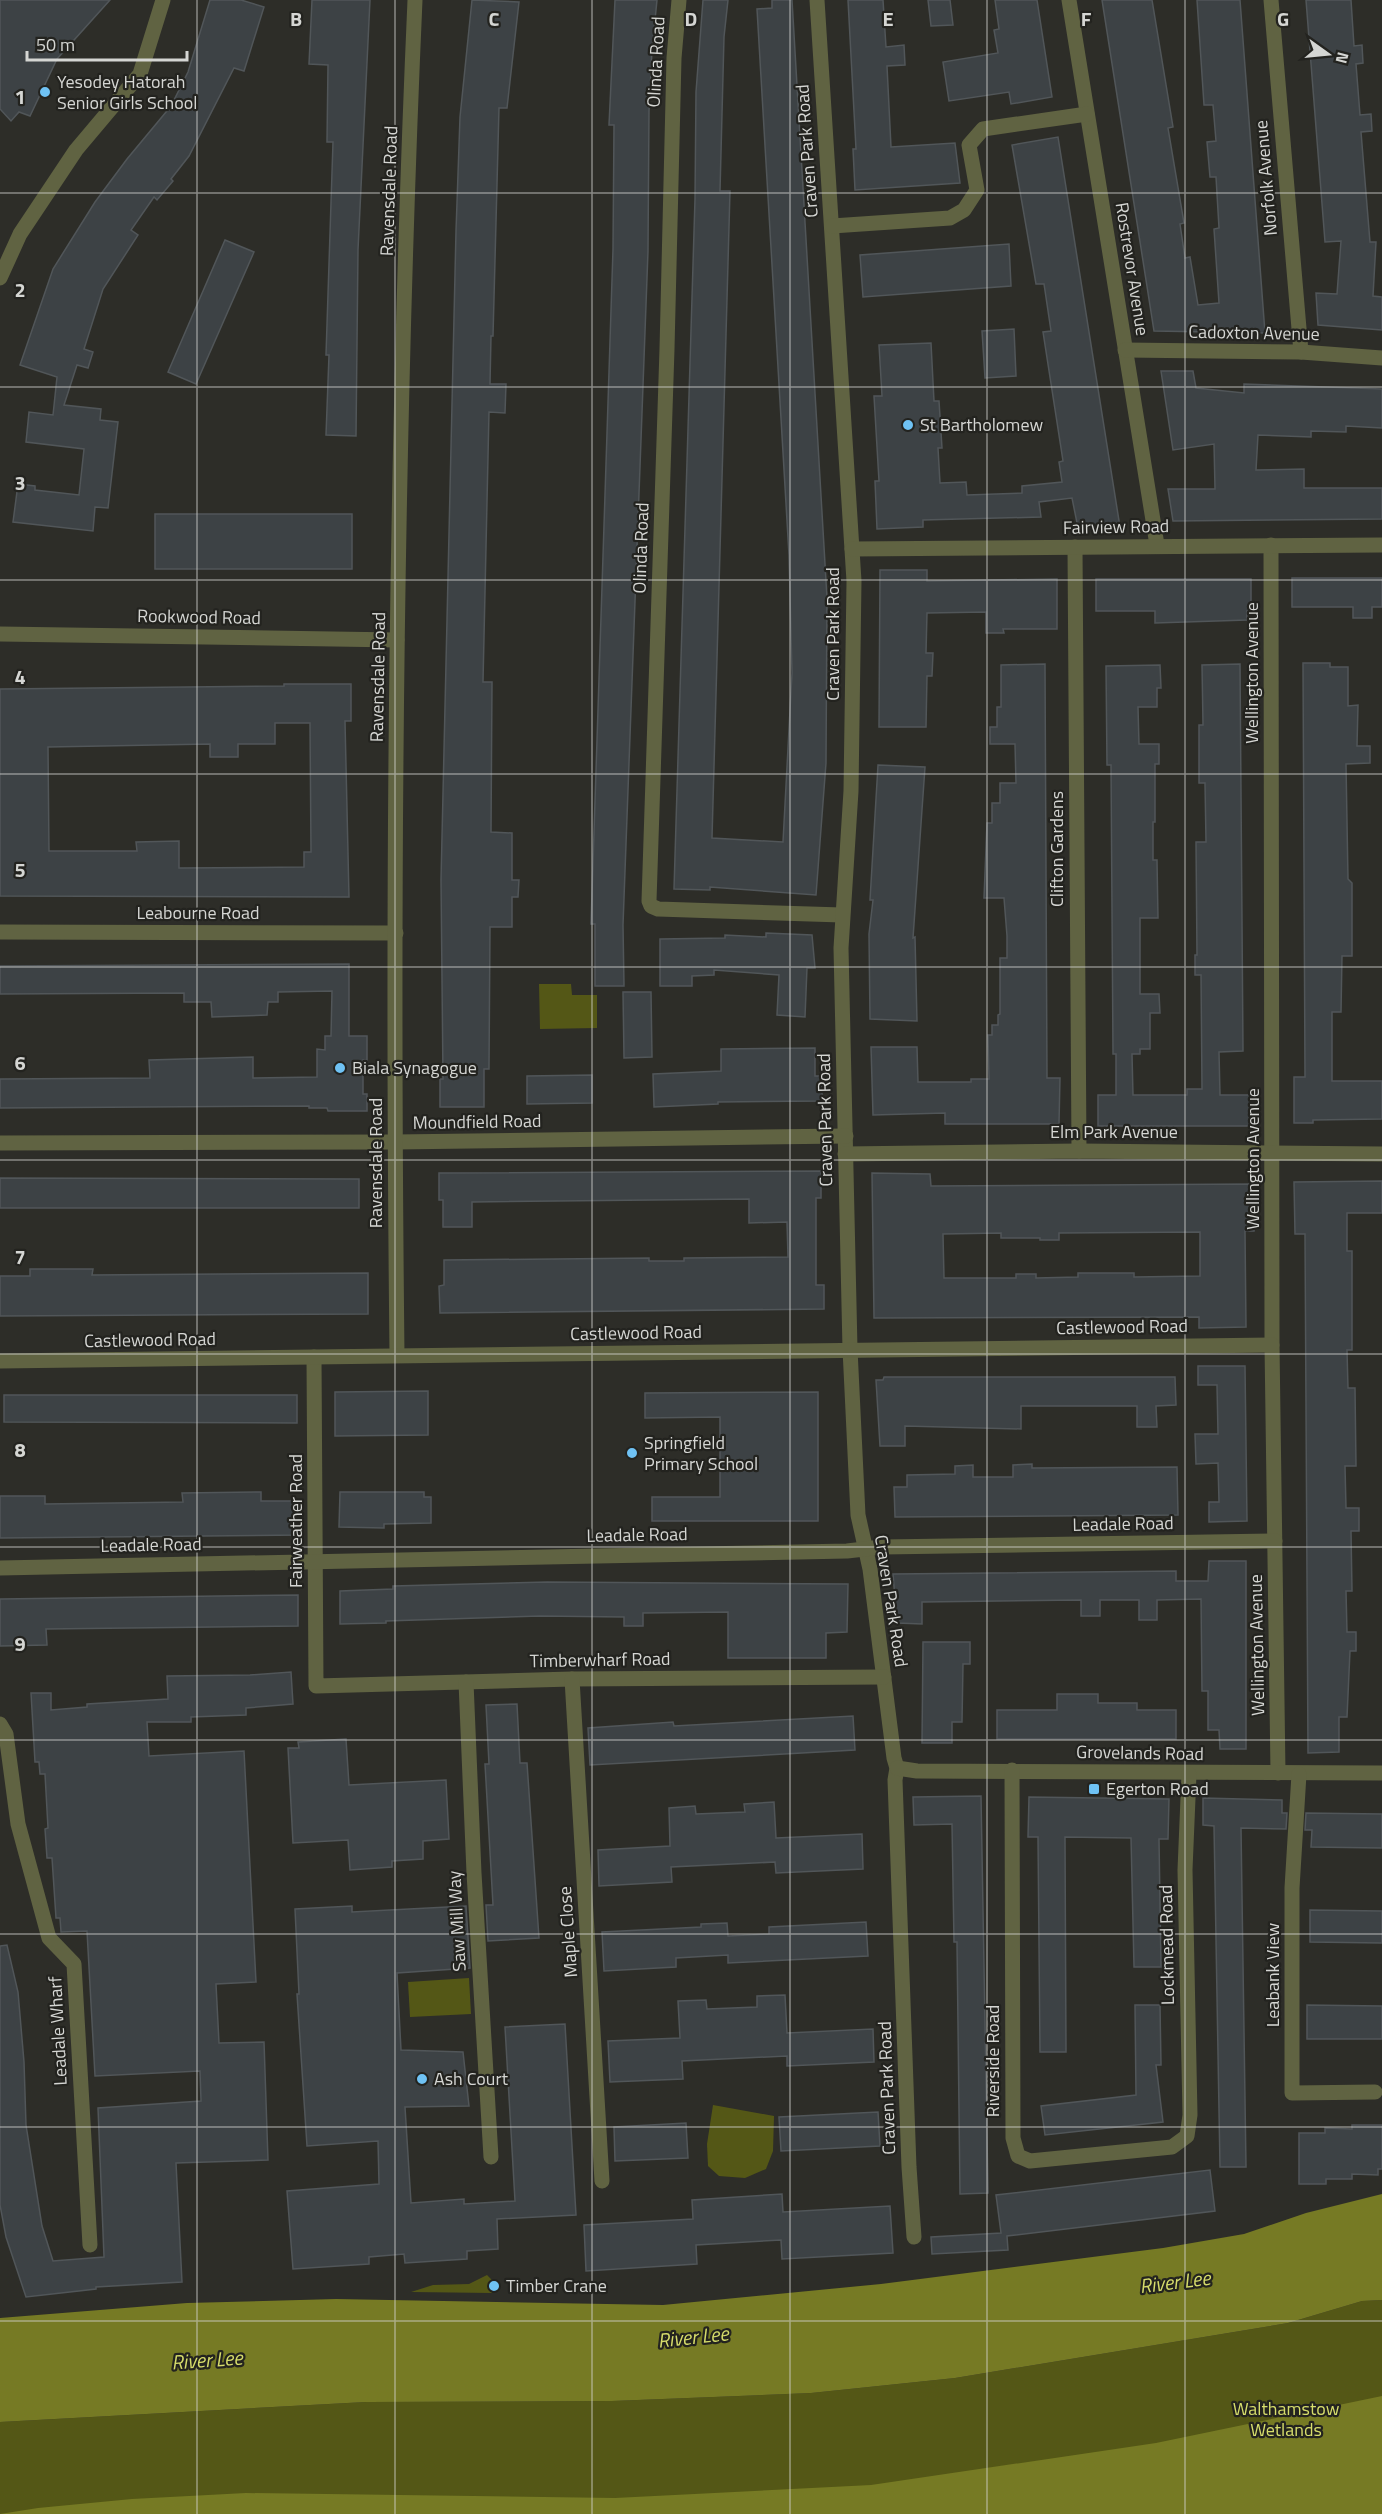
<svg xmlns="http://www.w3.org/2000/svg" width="1382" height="2514" font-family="'Titillium Web',sans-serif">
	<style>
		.green { fill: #545716 }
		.water { fill: #767a24 }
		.building { fill: #3d4245; stroke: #515659; stroke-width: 1.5; fill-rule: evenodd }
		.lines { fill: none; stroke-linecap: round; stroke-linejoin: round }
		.minor { stroke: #606342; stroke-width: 15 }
		.grid { fill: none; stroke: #d5d6d3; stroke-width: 1.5; stroke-opacity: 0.55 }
		.poi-dot { fill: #6fc2f4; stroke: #23231f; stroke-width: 2 }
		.labels { text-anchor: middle; stroke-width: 4.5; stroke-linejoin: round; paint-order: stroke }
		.street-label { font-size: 18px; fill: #d5d6d3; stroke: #23231f }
		.poi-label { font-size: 18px; fill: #d5d6d3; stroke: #23231f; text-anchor: start }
		.park-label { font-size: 18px; fill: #d7de6c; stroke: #23231f }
		.water-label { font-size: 20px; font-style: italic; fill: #d6dc6b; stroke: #23231f }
		.grid-label { font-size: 20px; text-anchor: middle; font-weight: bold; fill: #d5d6d3; stroke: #23231f; stroke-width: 4.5; stroke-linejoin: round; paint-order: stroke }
	</style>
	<rect width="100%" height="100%" fill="#2d2d28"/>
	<g class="green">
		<path d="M539,984H571L572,995H597V1028L540,1029Z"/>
		<path d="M469,1978L471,2014L410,2017L408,1982Z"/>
		<path d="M713,2105L774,2116L773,2151L766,2169L745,2178L719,2176L708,2166L707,2144Z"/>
		<path d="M487,2275L492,2280V2293L411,2292L433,2285L469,2284Z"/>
		<path d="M1382,2300V2514H0V2422L366,2402L612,2401L811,2393L955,2378L1288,2323L1362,2301Z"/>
	</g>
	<g class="water">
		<path d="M1382,2194V2300L1362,2301L1288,2323L955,2378L811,2393L612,2401L366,2402L0,2422V2318L187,2303L336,2299L663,2305L881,2284L1163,2248L1244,2234L1306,2213Z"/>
		<path d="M1382,2396V2514H0L38,2508L132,2499L246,2493L615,2498L871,2485L1156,2443Z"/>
	</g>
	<g class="building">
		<path d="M0,0H110L57,59L30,116L19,112L11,121L0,109Z"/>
		<path d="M210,0H241L264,7L244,71L234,68L189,156L171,179L173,181L157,200L154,197L131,230L138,235L103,289L84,349L93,352L88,368L77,365L64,405L101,409L100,420L118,422L108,508L95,507L93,531L13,522L18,484L35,486V490L79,495L84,449L26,442L29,412L53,415L57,377L20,365L53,269L95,202L127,159L171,106L188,72Z"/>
		<path d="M312,0H370L358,250L356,436L326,435L329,355H326L333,142H327L328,65L309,64Z"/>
		<path d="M472,0L519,2L507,108H499L493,336H491L490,384H506L505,413L489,412L483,682H492L491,832L512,833V880H519L518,897H512V927H490L489,1069H484V1107H440V1079H443L441,880L456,231L460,117Z"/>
		<path d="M615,0H657L652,50L649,111L648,251L623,925L624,986H595V924H591L613,249L614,125H609Z"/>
		<path d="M703,0H728L724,37L720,191H730L712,838L783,842L792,673L789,555L757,9L772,8V0H792L827,598L826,763L816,895L710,887V890L674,889L695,199L696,92Z"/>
		<path d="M848,0H883L886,47L904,45L905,65L887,66L891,147L955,143L960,183L855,190L853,149H856Z"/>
		<path d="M928,0H950L953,25L931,26Z"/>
		<path d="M995,0H1037L1052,97L1011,104L1009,92L949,101L943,62L998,53L994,30L999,29Z"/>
		<path d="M1102,0H1152L1173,127L1168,128L1184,223L1180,224L1185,258L1190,257L1198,305L1219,303L1214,229L1219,228L1216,177H1210L1207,142L1216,141L1213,105H1204L1197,0H1240L1265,333L1154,331Z"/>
		<path d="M1306,0H1351L1354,46L1362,45L1363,63L1356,64L1360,115L1371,114L1372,131L1361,132L1370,242H1376L1373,296L1382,297V330L1318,325L1316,293L1337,294L1341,241L1325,242Z"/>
		<path d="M1058,137L1120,527L1078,528L1072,498L1039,502L1041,517L923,520V527L877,529L875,481H879L874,396H882L879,345L931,343L934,401H939L942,448H938L940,483L966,482L967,495L1022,493V486L1062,482L1059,462L1063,461L1043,332L1051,331L1044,284H1036L1012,145Z"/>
		<path d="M225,240L254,252L196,384L168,372Z"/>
		<path d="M1009,244L1011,286L863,297L860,255Z"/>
		<path d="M1014,329L1016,376L985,378L982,331Z"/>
		<path d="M1161,371H1193L1196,388L1244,393V384L1382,389V428L1346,426V432L1311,431V437L1258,435L1256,470L1304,469V488H1382V519L1173,521L1168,489H1215L1214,444L1173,450Z"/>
		<rect x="155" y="514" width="197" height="55"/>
		<path d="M880,570H927V581L1057,579V629H1003L1004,633H986V612L927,613L926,653H933L932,676H927L926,727H879Z"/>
		<path d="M1292,578H1382V607H1372V618H1353V607H1292Z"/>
		<path d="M1096,579H1251V611H1247V620L1155,623V611H1096Z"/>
		<path d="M1303,663H1330V667H1348V706L1358,705L1357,746H1370V763L1346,764L1348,879L1352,883V956H1342L1341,1012H1332V1081H1382V1119L1313,1120V1123H1294V1077H1305Z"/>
		<path d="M1045,664L1047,1078H1060L1059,1124H945V1113L873,1115L871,1047H917L918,1082H971V1079H989L988,1035H992V1025H998V1015L1000,1014V958H1007V936L1004,898H984L987,823H992V803H1000V783H1016L1015,744H990V727H997V707H1001V665Z"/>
		<path d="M1240,664L1243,1051L1219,1052L1220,1095H1254V1126H1098V1095H1116V1054H1113L1111,765H1107L1106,666L1160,665L1161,688H1157V707H1138L1139,744H1159V764H1155V822H1153V860H1157L1158,918H1140V994H1159L1160,1013H1150V1049H1140V1054H1132L1133,1095H1187V1089H1202L1201,975H1195V955H1197L1196,842H1206L1205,783H1199V725H1203L1202,665Z"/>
		<path d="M284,684H351V721H345L349,897L0,896V689L284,686ZM275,723H310L311,852H304V867L179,868V841L136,842L137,851H49L48,747L210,744V757H238V744H275Z"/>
		<path d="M878,765L925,767L913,938L915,937L917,1021L870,1019L869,934L873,900H870Z"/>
		<path d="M766,933L812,935L815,968H807L805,1017L777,1015L779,975L714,970V975L692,976V986H660V939L725,938V935L766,937Z"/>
		<path d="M349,964V1036H367V1060H363V1094H367V1111H328L327,1108H309V1106L0,1108V1079L150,1078L149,1060L253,1057V1078L317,1077V1049L325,1050V1036H331L332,991L278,992V1002H268L267,1015L212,1017L211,1002H184V993L0,994V966Z"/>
		<path d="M623,992H651L652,1057L624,1058Z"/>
		<path d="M815,1048V1076H822V1101L718,1102V1104L654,1107L653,1074L721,1071V1049Z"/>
		<path d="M592,1075V1103L527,1104V1076Z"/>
		<path d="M821,1171V1198H816V1285H824V1309L440,1313L439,1286L444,1285V1260L649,1258V1261H684V1258L788,1257L787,1222L749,1223V1199L472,1202V1227H443V1200H439V1173Z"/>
		<path d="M872,1173L930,1174L931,1186L1254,1184V1231H1245L1246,1327L1199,1328V1317L874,1318ZM1200,1232V1276L1134,1277V1273H1078V1277L1036,1278V1274H1016V1278H944L943,1234L1001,1233V1238H1040V1240H1059V1233Z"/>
		<path d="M0,1178L359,1179V1208H0Z"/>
		<path d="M1382,1181V1213H1347V1251H1352V1350H1347L1348,1388H1355L1356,1466H1345L1346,1508H1359V1531H1351L1352,1591H1346L1347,1632H1356V1651H1350L1347,1717H1339V1752L1308,1753L1305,1234H1295L1294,1182Z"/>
		<path d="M30,1269H93L92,1275L368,1273V1314L0,1316V1276H30Z"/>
		<path d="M1198,1366H1245L1247,1521L1209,1522V1502H1219L1218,1463L1196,1464L1195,1434H1218L1217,1385H1198Z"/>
		<path d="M884,1377H1175L1176,1405L1156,1406L1157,1427H1137V1406H1021V1429L905,1426V1446H880L876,1380H883Z"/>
		<path d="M428,1391V1435L335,1436V1392Z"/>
		<path d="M818,1392V1521H652V1497H720V1417L645,1418V1393Z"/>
		<path d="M4,1395H297V1423L4,1422Z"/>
		<path d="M1032,1464V1468L1177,1467L1178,1515L895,1517L894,1487H907V1475L955,1474V1466L973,1465V1477H1013V1465Z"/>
		<path d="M261,1492V1501H300L301,1535L0,1538V1496H45V1504L183,1502L182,1493Z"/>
		<path d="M340,1492H424V1497H431V1523L384,1524V1528L339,1527Z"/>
		<path d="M1209,1561H1246V1749H1220L1219,1730H1208V1691H1202L1201,1599L1157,1600V1620H1139V1600H1100V1616H1081V1600L922,1602V1624L897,1623L893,1574L1176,1571V1581H1208Z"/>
		<path d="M547,1582L848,1584L847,1632L826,1633V1658H728V1612L643,1613V1626H624V1617L540,1616L386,1621V1623L340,1624V1591L393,1589V1586Z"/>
		<path d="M298,1595V1626L46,1629L47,1645L0,1646V1599Z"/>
		<path d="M923,1642H970V1664H963L962,1722H952V1743H922Z"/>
		<path d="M291,1672L293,1704L246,1708V1715L191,1717V1722H147L149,1756L244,1751L256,1982L216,1984L219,2043L264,2042L268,2160L176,2163L182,2282L96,2287V2289L26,2297L6,2237L0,2205V1946L7,1945L18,1992L24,2062L26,2125L42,2226L53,2261L104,2257L98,2108L201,2101L200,2071L95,2076L87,1931L61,1932L60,1918H56L52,1858H47L45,1829L48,1828L45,1774H40L39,1762H35L31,1693H51V1710L87,1707V1704L168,1699L167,1676L250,1675Z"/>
		<path d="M1057,1694H1098V1703H1137V1710H1176V1739H997V1710H1057Z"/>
		<path d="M517,1704L520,1763H527L539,1938L488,1941L486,1905H493L485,1764H489L486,1705Z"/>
		<path d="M853,1716L855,1750L590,1765L588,1728L673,1722L674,1726Z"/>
		<path d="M346,1739L349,1785L446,1780L449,1839L423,1841V1859L392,1861V1867L350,1870L348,1840L293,1843L288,1748H299L298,1742Z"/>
		<path d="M981,1796L988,2193L960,2194L957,1942H954L952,1824L914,1825L913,1797Z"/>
		<path d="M1029,1797L1169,1799L1168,1839H1159L1161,1967H1134L1131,1838L1065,1837L1066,2052H1040L1038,1837H1028Z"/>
		<path d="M1203,1798L1282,1800V1813H1287L1286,1829L1241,1828L1246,2167H1220L1214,1826L1203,1825Z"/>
		<path d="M774,1802L776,1838L862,1834L863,1869L776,1873L775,1862L671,1867L672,1882L599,1886L598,1850L670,1846L669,1808L695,1806L696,1814L745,1812L744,1804Z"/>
		<path d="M1306,1813L1382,1814V1848L1311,1847L1312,1830H1305Z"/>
		<path d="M352,1906V1912L466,1906L470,1968L397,1973L401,2050L463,2052L469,2106L405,2107L411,2203L464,2199V2204L515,2201L505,2027L565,2024L576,2215L497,2219L498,2249L467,2251V2259L405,2263L404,2254L369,2257V2264L293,2269L287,2191L379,2184L378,2141L307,2146L297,1994H299L295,1909Z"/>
		<path d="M1310,1910L1382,1911V1943L1310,1942Z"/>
		<path d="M866,1922L868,1956L728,1963V1955L676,1958V1967L604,1971L602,1932L701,1927V1924L727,1923L728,1936L769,1934V1927Z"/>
		<path d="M785,1995L787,2033L873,2029L874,2062L787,2066V2056L682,2061L683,2079L610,2082L608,2041L680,2038L678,2001L706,2000L707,2009L757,2007V1996Z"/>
		<path d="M1135,2005H1160L1161,2065H1156L1163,2122L1045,2135L1041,2106L1136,2095Z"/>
		<path d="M1307,2005L1382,2006V2039H1307Z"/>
		<path d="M878,2112L880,2146L781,2151L779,2117Z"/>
		<path d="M686,2123L688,2158L615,2161L614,2127Z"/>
		<path d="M1352,2125H1382V2169H1378V2175L1352,2174V2179H1326V2184H1299V2133H1325V2128L1352,2129Z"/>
		<path d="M1210,2170L1215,2211L1007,2236L1008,2250L932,2254L931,2237L1001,2233L996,2195Z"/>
		<path d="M782,2194L783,2212L890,2206L893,2253L782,2259L781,2240L696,2245L697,2264L586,2271L584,2225L693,2219L692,2200Z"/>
	</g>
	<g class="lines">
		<g class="minor">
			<path d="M679,0L674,58L667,349L649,901L651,906L658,909L842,915"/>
			<path d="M817,0L854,581L851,791L841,948L850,1349L858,1515L870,1569L894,1758L897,1768L895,1780L909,2167L914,2237"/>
			<path d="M1069,0L1157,545"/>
			<path d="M1271,0L1301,352"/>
			<path d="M832,226L950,218L964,210L977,190L969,145L983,129L1087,114"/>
			<path d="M0,278L20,234L76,150L140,74L163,0"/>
			<path d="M1125,350L1301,352L1382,358"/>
			<path d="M1271,545L1272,1345L1278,1773"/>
			<path d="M1075,547L1079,1151"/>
			<path d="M852,549L1382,545"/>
			<path d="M0,634L397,640"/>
			<path d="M0,932L396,933"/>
			<path d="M0,1143L395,1142L846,1136"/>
			<path d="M845,1154L1079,1151L1382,1154"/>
			<path d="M397,1355C392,904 395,451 415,0"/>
			<path d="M314,1357L316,1686L572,1679L884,1677"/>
			<path d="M0,1361L1272,1345"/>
			<path d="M0,1568L847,1551L882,1547L1275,1541"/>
			<path d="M572,1679L602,2181"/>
			<path d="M466,1682L474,1873L491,2157"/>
			<path d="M0,1724L6,1734L18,1824L49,1938L74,1964L90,2245"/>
			<path d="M897,1768L917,1771L1382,1773"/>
			<path d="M1012,1770L1013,2138L1018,2156L1030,2161L1172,2147L1187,2136L1190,2115L1185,1870L1189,1774"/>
			<path d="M1299,1774L1292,1888V2093L1375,2092"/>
		</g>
	</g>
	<path class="grid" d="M197,0V2514M395,0V2514M592,0V2514M790,0V2514M987,0V2514M1185,0V2514M0,193H1382M0,387H1382M0,580H1382M0,774H1382M0,967H1382M0,1160H1382M0,1354H1382M0,1547H1382M0,1740H1382M0,1934H1382M0,2127H1382M0,2321H1382"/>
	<g class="poi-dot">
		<circle cx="45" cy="92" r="6"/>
		<circle cx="908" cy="425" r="6"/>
		<circle cx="340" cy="1068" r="6"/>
		<circle cx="632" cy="1453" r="6"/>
		<rect x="1088" y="1783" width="12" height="12" rx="3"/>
		<circle cx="422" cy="2079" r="6"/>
		<circle cx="494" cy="2286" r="6"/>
	</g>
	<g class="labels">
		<g class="street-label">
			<text transform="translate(656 62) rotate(-87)" y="6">Olinda Road</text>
			<text transform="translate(807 151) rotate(-94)" y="6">Craven Park Road</text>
			<text transform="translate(1266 178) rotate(-95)" y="6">Norfolk Avenue</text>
			<text transform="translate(389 191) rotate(-88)" y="6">Ravensdale Road</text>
			<text transform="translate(1132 269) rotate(81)" y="6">Rostrevor Avenue</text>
			<text transform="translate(1254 333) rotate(1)" y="6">Cadoxton Avenue</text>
			<text transform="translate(1116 527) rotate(-1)" y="6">Fairview Road</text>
			<text transform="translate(641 548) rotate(-88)" y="6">Olinda Road</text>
			<text transform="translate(199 617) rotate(1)" y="6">Rookwood Road</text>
			<text transform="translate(833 634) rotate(-90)" y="6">Craven Park Road</text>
			<text transform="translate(1252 673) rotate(-90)" y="6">Wellington Avenue</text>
			<text transform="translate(378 677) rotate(-89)" y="6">Ravensdale Road</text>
			<text transform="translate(1057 849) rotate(-90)" y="6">Clifton Gardens</text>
			<text x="198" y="919">Leabourne Road</text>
			<text transform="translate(825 1120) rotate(-91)" y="6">Craven Park Road</text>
			<text transform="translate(477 1122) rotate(-1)" y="6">Moundfield Road</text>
			<text x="1114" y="1138">Elm Park Avenue</text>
			<text transform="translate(1253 1159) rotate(-90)" y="6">Wellington Avenue</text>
			<text transform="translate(376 1163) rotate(-90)" y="6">Ravensdale Road</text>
			<text transform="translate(1122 1327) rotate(-1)" y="6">Castlewood Road</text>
			<text transform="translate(636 1333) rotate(-1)" y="6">Castlewood Road</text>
			<text transform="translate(150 1340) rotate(-1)" y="6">Castlewood Road</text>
			<text transform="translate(296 1521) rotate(-90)" y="6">Fairweather Road</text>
			<text transform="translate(1123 1524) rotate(-1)" y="6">Leadale Road</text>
			<text transform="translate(637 1535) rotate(-1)" y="6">Leadale Road</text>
			<text transform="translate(151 1545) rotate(-1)" y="6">Leadale Road</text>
			<text transform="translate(891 1601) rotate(81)" y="6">Craven Park Road</text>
			<text transform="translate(1257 1645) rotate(-91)" y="6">Wellington Avenue</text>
			<text transform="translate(600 1660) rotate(-1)" y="6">Timberwharf Road</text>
			<text transform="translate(1140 1753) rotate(1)" y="6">Grovelands Road</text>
			<text transform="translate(457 1921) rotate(-93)" y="6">Saw Mill Way</text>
			<text transform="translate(568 1932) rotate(-94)" y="6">Maple Close</text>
			<text transform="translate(1167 1945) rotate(-91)" y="6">Lockmead Road</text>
			<text transform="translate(1273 1975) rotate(-90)" y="6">Leabank View</text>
			<text transform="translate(58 2031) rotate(-93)" y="6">Leadale Wharf</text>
			<text transform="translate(993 2061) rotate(-90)" y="6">Riverside Road</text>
			<text transform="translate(887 2088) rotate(-92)" y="6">Craven Park Road</text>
		</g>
		<g class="poi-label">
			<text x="57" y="88">Yesodey Hatorah<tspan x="57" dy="21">Senior Girls School</tspan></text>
			<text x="920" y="431">St Bartholomew</text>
			<text x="352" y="1074">Biala Synagogue</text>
			<text x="644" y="1449">Springfield<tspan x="644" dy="21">Primary School</tspan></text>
			<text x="1106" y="1795">Egerton Road</text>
			<text x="434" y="2085">Ash Court</text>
			<text x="506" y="2292">Timber Crane</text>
		</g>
		<g class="park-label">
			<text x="1286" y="2415">Walthamstow<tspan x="1286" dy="21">Wetlands</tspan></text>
		</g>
		<g class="water-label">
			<text transform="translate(1175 2282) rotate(-7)" y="7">River Lee</text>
			<text transform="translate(693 2337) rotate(-6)" y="7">River Lee</text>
			<text transform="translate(207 2360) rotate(-4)" y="7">River Lee</text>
		</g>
	</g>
	<g class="grid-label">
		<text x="296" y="26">B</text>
		<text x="494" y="26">C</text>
		<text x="691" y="26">D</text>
		<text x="888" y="26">E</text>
		<text x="1086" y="26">F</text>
		<text x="1283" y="26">G</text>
		<text x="20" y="104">1</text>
		<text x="20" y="297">2</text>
		<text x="20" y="490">3</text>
		<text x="20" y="684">4</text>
		<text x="20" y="877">5</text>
		<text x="20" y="1070">6</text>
		<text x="20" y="1264">7</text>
		<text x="20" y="1457">8</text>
		<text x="20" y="1651">9</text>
	</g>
	<g transform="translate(1328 54) rotate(105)" stroke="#23231f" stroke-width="4.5" paint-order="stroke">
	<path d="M0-4.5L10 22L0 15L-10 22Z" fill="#d5d6d3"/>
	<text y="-9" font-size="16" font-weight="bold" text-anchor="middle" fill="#d5d6d3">N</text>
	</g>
	<path d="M27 51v9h160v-9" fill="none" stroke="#d5d6d3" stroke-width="3"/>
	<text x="36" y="51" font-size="18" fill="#d5d6d3" stroke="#23231f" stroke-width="4.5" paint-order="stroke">50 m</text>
</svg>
